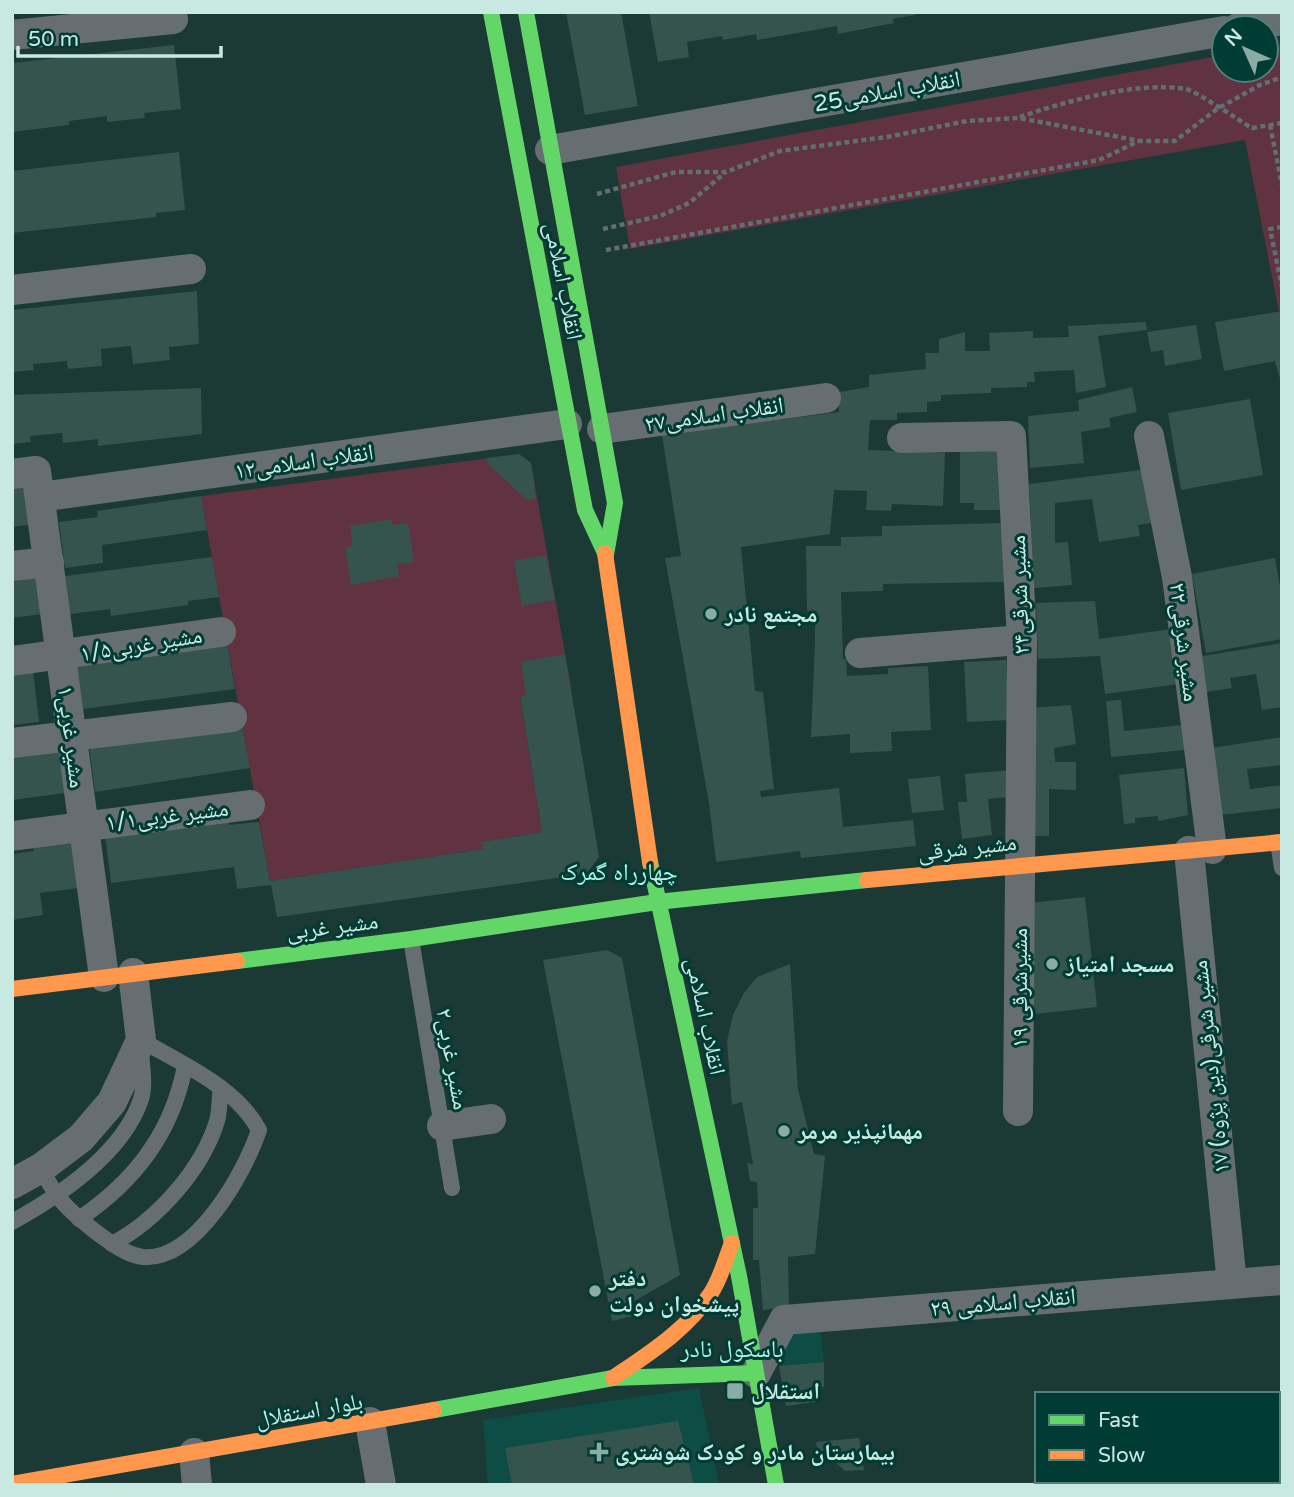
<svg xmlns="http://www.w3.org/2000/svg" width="1294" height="1497" font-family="'Varela Round','Noto Naskh Arabic',sans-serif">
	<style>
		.built { fill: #0d4d45 }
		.green { fill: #613241 }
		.building { fill: #35544d }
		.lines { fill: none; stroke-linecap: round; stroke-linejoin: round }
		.path { stroke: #626f70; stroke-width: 4.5; stroke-dasharray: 5 3.5; stroke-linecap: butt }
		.lane { stroke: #676e71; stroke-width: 16 }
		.street { stroke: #676e71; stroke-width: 30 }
		.fast { stroke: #63d668; stroke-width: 16 }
		.slow { stroke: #ff974d; stroke-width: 16 }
		.poi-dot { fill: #8baba5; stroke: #003b34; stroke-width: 2.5 }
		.labels { text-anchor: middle; stroke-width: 6; stroke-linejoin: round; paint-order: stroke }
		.street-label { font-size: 23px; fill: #c8e9e2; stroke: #003b34 }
		.poi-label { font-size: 23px; font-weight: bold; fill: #c8e9e2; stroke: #003b34; text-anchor: start }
		.neighbourhood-label { font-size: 24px; fill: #adf3e6; stroke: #003b34 }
	</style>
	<rect width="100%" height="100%" fill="#1b3935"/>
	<g class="built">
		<path d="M820,1327L824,1362L779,1366L776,1331Z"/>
		<path d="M699,1388L719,1485H488L483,1420Z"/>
	</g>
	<g class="green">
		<path d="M1282,45V311L1279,312L1245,140L630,249L616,167L1224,55V70H1266V47Z"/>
		<path d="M519,454L531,463L571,687L520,696L542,832L483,842V849L270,881L201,496Z"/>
	</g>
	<g class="building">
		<path d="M566,12H621L638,106L585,115Z"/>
		<path d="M649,12H915V15L893,19L894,23L838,34L837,26L757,40L756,34L723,40L722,36L687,42L689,57L658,62Z"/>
		<path d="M174,45L181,109L144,113L145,118L107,122V116L69,121V125L12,132V63Z"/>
		<path d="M179,152L185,210L156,213V217L12,233V171Z"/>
		<path d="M197,291L199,344L169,347L170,360L133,364L131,346L101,349L102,366L68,369L67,361L33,364L34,370L12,372V310Z"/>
		<path d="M1282,311V386L1275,361L1224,371L1215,322Z"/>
		<path d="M1146,322L1147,330L1098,336L1106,387L1076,393L1074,370L1034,372L1035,382H1027V387L991,388V393L941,395V401L927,402V412L897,413V420H870L868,450L945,453L943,506L892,504L891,511L866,510L867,491L834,490L830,534L741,547L755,691L763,692L774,789L760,791L761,797L839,788L843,827L913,820L916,846L801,858L800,851L716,862L709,803L665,558L681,556L662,435L839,412V392L869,387V375L926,369L925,353H939V339L965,332V351H990L989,333L1033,331V338L1069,337L1068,326Z"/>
		<path d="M1196,325L1202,359L1165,366L1163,350L1151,352L1147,332Z"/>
		<path d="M1132,387L1137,412L1109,418L1111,427L1081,432L1084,463L1030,468L1028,416L1079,411L1078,400Z"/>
		<path d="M201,388L202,434L98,446V439L63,443L62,433L30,436L31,442L12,444V395Z"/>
		<path d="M1250,399L1263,475L1181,490L1168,413Z"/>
		<path d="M995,447L1001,454L1002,510H974V503H960V450Z"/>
		<path d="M519,454L531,463L536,498L527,500L488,464L487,458Z"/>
		<path d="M1149,469L1157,522L1138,525L1140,536L1099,542L1092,499L1055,503V543L1068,542L1072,585L1034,588L1029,484Z"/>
		<path d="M28,482L33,524L12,527V483Z"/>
		<path d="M201,496L207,530L102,545L103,563L65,568L59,522L98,517L97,511Z"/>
		<path d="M392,519V525L408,523L414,562L397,564L399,576L351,585L345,547L353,546L350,526Z"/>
		<path d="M1004,523L1005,582L883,584V591L841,592L843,659H846L847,676L888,674V668L928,666L931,730L891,732L892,751L850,753V734L811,737L815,641V611H807L806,546H841V537L882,536V526Z"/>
		<path d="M546,555L555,600L522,606L514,561Z"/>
		<path d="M212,557L219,597L188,601V605L111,616L110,609L70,614L65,576Z"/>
		<path d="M1275,558L1282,598V639L1206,653L1192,574Z"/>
		<path d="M37,571L42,614L12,618V574Z"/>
		<path d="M1095,601L1099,639L1172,629L1179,684L1105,694L1100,656L1038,659L1036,603Z"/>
		<path d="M227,642L235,689L83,709L76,661Z"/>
		<path d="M1282,643V707L1262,710L1256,674L1230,678L1232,688L1206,692L1202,656Z"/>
		<path d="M565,654L599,857L586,874L277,917L271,885L237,889L234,867L111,883L105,835L228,819L229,825L259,822L270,881L483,849L482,842L542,832L520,696L526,695L521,662Z"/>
		<path d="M1006,660L1009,720L967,722L964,662Z"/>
		<path d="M33,671L39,722L12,725V674Z"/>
		<path d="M1121,700L1124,731L1183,725L1185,750L1111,757L1106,701Z"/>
		<path d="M1071,705L1076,744L1054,748L1055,762H1076V790L1049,789V836H1027L1028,708Z"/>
		<path d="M242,725L250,768L95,792L89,745Z"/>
		<path d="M1282,737V765L1247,769L1250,789L1282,785V808L1220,815L1212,748Z"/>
		<path d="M59,749L65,793L12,800V755Z"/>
		<path d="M1184,768L1188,815L1158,821V816L1135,818V823L1124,824L1119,775Z"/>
		<path d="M1010,770L1009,797L988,799L992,835L962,839L958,802H967L965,774Z"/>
		<path d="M940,776L944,810L912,813L908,779Z"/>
		<path d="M73,837L79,888L40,893L43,915L12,920V854L34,851L33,843Z"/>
		<path d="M1085,897L1097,1007L1018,1016L1019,904Z"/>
		<path d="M607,950L622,958L680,1275L631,1303L633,1316L612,1321L543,960Z"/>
		<path d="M790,964L798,1089L814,1154L825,1156L815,1254L788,1257L789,1307L763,1310L759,1260H753V1208H758L757,1182L750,1181L747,1163L753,1164L742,1102L732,1105L727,1041L733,1015L744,993L757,977Z"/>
		<path d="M824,1362V1387L814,1388L815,1402L786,1406L779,1366Z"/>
		<path d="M678,1421L694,1485H512L505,1448Z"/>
		<path d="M859,1438L864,1470L845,1471L835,1462L819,1461L816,1442Z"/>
	</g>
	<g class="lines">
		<g class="path">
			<path d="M1020,117C1067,101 1137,81 1186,89C1198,92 1238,120 1252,128L1282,123"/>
			<path d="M1270,125L1282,185"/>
			<path d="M597,194L676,172H726L780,151L887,137L967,121L1019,118L1140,141H1175L1217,109L1260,85L1282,77"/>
			<path d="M1282,227L1270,229L1282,287"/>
			<path d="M603,229L660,216L689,203L726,172"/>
			<path d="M606,250L1099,160L1139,141"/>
		</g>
		<g class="lane">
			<path d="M1278,842L1282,868"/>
			<path d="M411,939L452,1188"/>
			<path d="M41,1168C57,1200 68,1210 96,1232C108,1241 126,1255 143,1257C196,1261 245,1172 259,1130C236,1087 182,1064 141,1040"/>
			<path d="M79,1219C135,1181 172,1133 185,1066"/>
			<path d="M12,1222C59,1196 121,1154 140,1102C146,1087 142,1068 141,1053"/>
			<path d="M112,1244C157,1220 202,1170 217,1121C220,1111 219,1099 221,1088"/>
		</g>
		<g class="street">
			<path d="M1238,28L1282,20"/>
			<path d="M12,35L173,19"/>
			<path d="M550,150L1224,31"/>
			<path d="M12,290L191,269"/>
			<path d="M602,429L826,398"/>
			<path d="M1149,436L1177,577L1212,849"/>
			<path d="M902,438L1011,436L1022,640L1018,1111"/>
			<path d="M12,474L36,471L104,977"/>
			<path d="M40,497L567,424"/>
			<path d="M12,566L49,562"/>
			<path d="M860,653L1022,640"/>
			<path d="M12,661L221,632"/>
			<path d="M12,743L232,717"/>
			<path d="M12,836L250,805"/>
			<path d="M1189,851L1232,1284"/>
			<path d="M442,1126L491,1119"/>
			<path d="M12,1184L41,1168L81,1138L112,1102L141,1040L133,973"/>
			<path d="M756,1373L784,1320L1282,1280"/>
			<path d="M370,1422L381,1485"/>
			<path d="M194,1453L197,1485"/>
		</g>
		<g class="fast">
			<path d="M491,12L585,510L605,553"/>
			<path d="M526,12L615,503L606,555"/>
			<path d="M650,862L739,1276L776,1485"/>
			<path d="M237,961L411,939L657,902L867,880"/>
			<path d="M434,1410L613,1378L756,1373"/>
		</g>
		<g class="slow">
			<path d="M605,553L650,862"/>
			<path d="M867,880L1282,842"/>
			<path d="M12,989L237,961"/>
			<path d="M613,1378C648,1354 687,1330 711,1293C721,1278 725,1260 732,1243"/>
			<path d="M12,1484L434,1410"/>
		</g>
	</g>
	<g class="poi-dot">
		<circle cx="711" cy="614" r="7"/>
		<circle cx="1052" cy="964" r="7"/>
		<circle cx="784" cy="1131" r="7"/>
		<circle cx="595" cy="1291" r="7"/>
		<rect x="726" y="1382" width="18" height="18" rx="3.5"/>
		<path d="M595.5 1441.5h7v7h7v7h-7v7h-7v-7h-7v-7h7z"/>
	</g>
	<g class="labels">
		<g class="street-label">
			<text transform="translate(887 91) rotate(-10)" y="8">25انقلاب اسلامی</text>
			<text transform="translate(564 281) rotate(79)" y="8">انقلاب اسلامی</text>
			<text transform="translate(714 414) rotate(-8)" y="8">انقلاب اسلامی۲۷</text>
			<text transform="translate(304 461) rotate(-8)" y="8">انقلاب اسلامی۱۲</text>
			<text transform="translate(1019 595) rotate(-92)" y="8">مشیر شرقی۲۴</text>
			<text transform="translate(1185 642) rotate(83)" y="8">مشیر شرقی۲۲</text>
			<text transform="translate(141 644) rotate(-9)" y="8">۱/۵مشیر غربی</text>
			<text transform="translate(72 737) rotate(83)" y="8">مشیر غربی۱</text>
			<text transform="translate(167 815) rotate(-7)" y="8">۱/۱مشیر غربی</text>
			<text transform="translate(967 847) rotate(-6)" y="8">مشیر شرقی</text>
			<text transform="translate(332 926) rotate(-7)" y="8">مشیر غربی</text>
			<text transform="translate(1019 988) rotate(-90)" y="8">مشیرشرقی ۱۹</text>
			<text transform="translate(706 1016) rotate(78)" y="8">انقلاب اسلامی</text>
			<text transform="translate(453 1059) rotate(80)" y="8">۲مشیر غربی</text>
			<text transform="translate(1210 1067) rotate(-96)" y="8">۱۷ مشیر شرقی(دین پژوه)</text>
			<text transform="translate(1003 1302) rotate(-5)" y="8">انقلاب اسلامی ۲۹</text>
			<text transform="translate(309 1410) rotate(-10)" y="8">بلوار استقلال</text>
		</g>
		<g class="poi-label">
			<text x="725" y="622">مجتمع نادر</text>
			<text x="1066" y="972">مسجد امتیاز</text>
			<text x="798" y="1139">مهمانپذیر مرمر</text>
			<text x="609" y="1286">دفتر<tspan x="609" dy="26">پیشخوان دولت</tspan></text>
			<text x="751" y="1399">استقلال</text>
			<text x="615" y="1460">بیمارستان مادر و کودک شوشتری</text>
		</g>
		<g class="neighbourhood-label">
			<text x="619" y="880">چهارراه گمرک</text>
			<text x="732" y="1357">باسکول نادر</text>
		</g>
	</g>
	<rect width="1294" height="1497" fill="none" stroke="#c8e9e2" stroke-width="28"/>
	<rect x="1035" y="1392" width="245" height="91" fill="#003b34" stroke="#50817a" stroke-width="2"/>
	<rect x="1049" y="1415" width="35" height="10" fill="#63d668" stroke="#50817a" stroke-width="2"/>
	<text x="1098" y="1427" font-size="21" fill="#c8e9e2">Fast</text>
	<rect x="1049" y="1450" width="35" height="10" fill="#ff974d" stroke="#50817a" stroke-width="2"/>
	<text x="1098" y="1462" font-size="21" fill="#c8e9e2">Slow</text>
	<g transform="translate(1245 49) rotate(315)"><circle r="33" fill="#003b34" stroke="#50817a" stroke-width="2"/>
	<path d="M0-5L12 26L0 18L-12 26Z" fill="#8baba5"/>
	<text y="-10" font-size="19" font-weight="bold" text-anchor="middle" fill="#c8e9e2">N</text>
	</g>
	<path d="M18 46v10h203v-10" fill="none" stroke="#c8e9e2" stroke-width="3.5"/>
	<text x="28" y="46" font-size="21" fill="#c8e9e2" stroke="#003b34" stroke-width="5" paint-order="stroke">50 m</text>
</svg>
